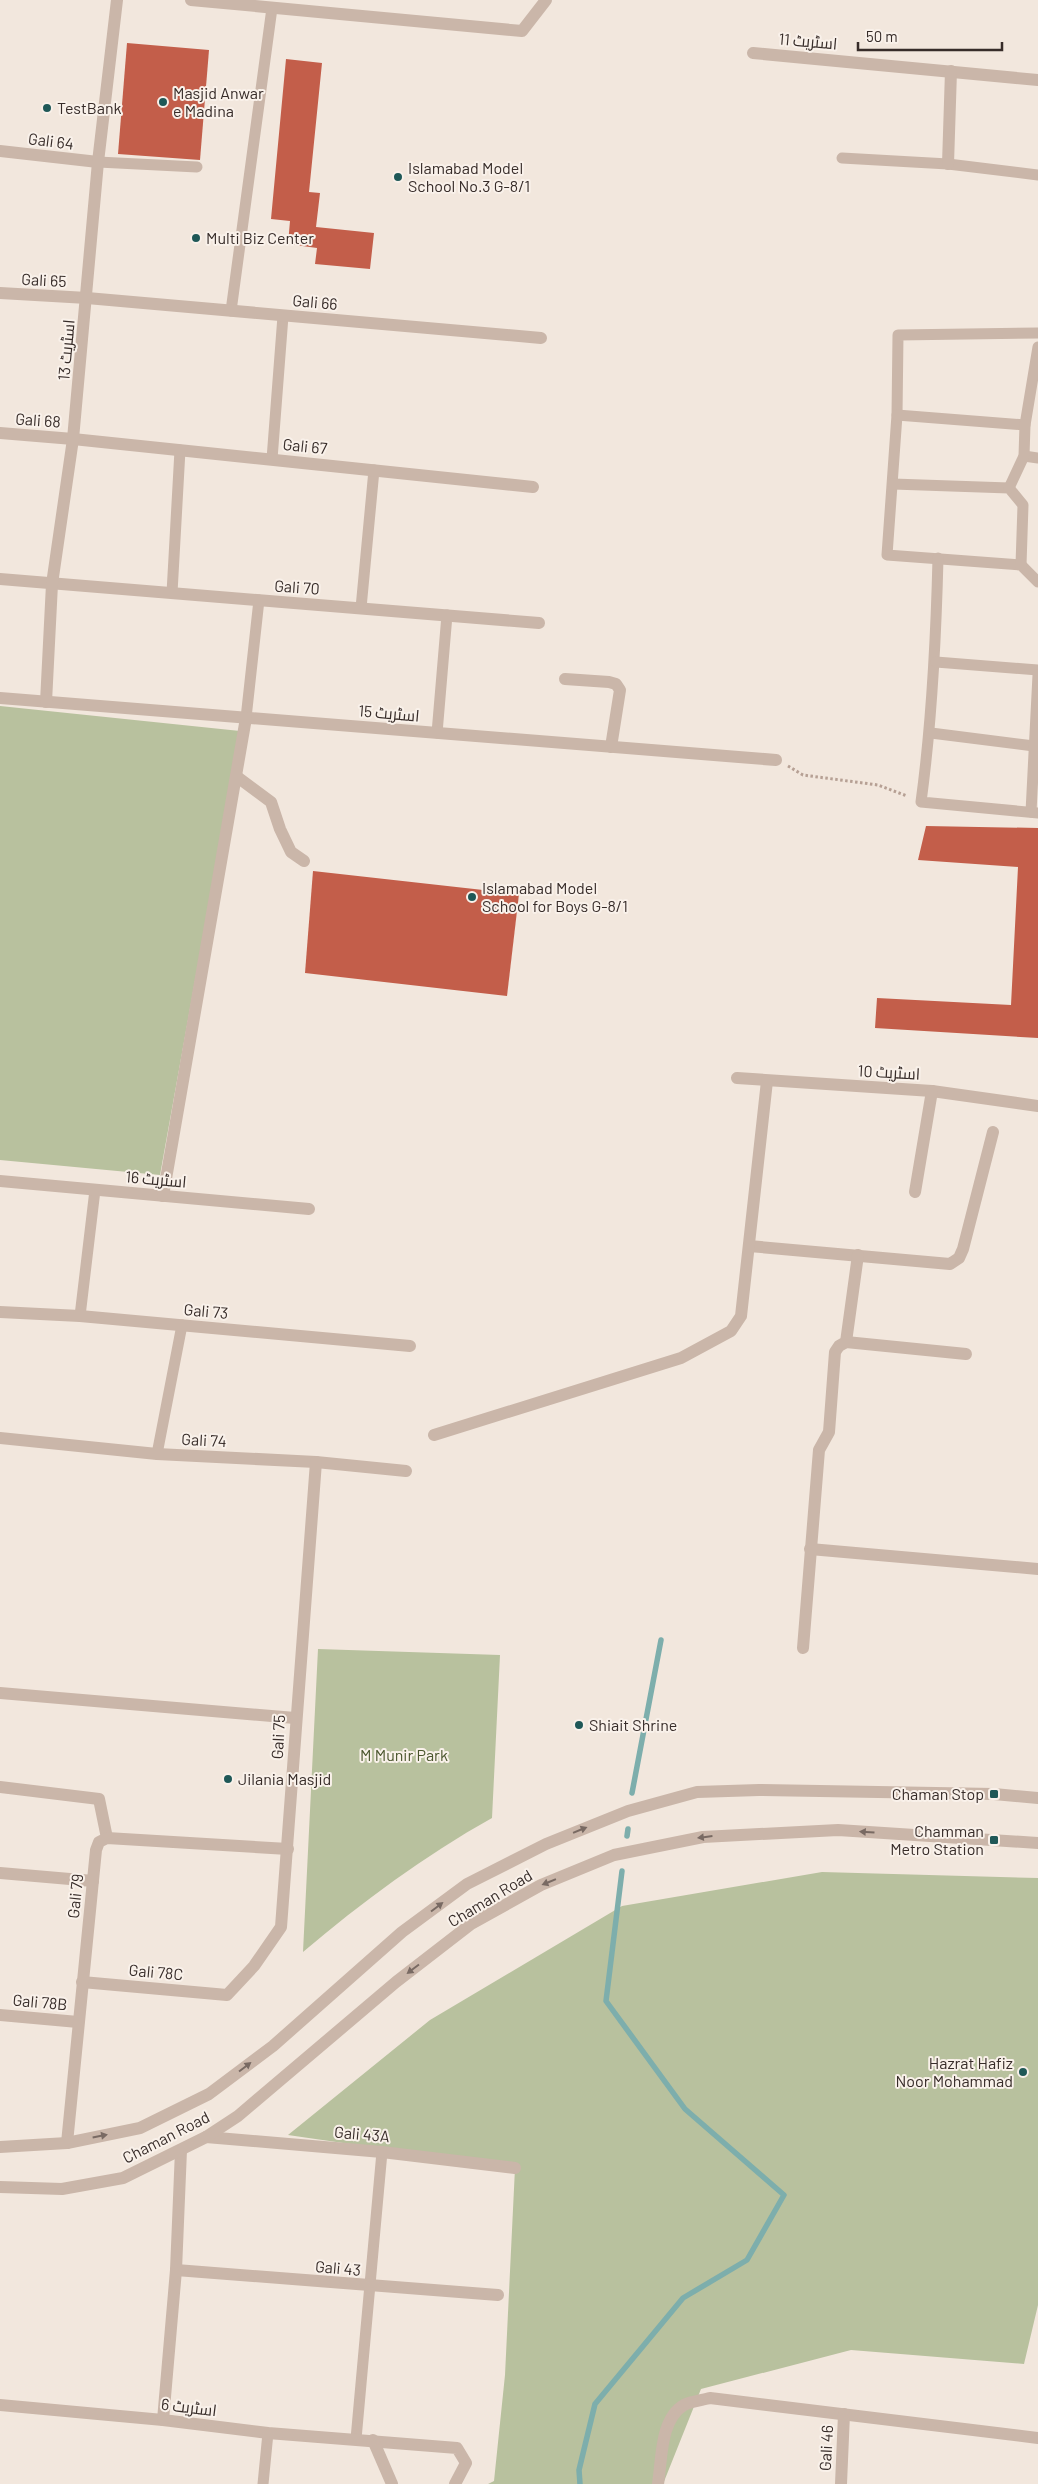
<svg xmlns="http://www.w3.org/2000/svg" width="1038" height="2484" font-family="Barlow,Cairo,sans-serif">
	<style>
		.green { fill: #b8c19e }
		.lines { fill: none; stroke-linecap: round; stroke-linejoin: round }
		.stream { stroke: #7daeac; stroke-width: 5.5 }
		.building { fill: #c35e4a }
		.path { stroke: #b6a094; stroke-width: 3; stroke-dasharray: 2.5 2.5; stroke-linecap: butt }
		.service { stroke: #cab6a9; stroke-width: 11 }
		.pedestrian { stroke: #cab6a9; stroke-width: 12 }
		.minor { stroke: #cab6a9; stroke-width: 12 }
		.tertiary { stroke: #cab6a9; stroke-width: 12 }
		.oneway { fill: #796a63 }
		.poi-dot { fill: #1f5857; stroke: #f9f1ea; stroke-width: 2 }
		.labels { text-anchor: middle; stroke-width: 4; stroke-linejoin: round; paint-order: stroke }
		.street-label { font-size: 16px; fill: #372c29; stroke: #f9f1ea }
		.poi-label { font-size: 16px; fill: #372c29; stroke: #f9f1ea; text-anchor: start }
		.park-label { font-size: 16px; fill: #4a552d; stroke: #f9f1ea }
	</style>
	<rect width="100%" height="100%" fill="#f2e7dd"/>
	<g class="green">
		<path d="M0,706L240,731L160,1175L0,1160Z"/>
		<path d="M318,1649L500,1655L492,1818C424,1856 362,1902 303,1952Z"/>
		<path d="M822,1872L1038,1878V2305L1024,2364L851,2350L701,2389L663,2484H488L494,2481L505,2375L515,2168L288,2135L430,2020L622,1906Z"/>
	</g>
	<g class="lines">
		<g class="stream">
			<path d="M632,1793L661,1640"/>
			<path d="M627,1836L628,1829"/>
			<path d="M580,2484L579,2470L595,2404L683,2298L747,2260L784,2195L685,2109L606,2001L622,1871"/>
		</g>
	</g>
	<g class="building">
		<path d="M127,43L209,50L200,160L118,154Z"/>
		<path d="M286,59L322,63L309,192L320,193L316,227L374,233L370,269L315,264L317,248L288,244L290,221L271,219Z"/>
		<path d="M926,826L1038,828V1038L875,1028L877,998L1011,1005L1018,867L918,860Z"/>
		<path d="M313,871L519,894L507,996L305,973Z"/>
	</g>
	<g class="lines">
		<path class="path" d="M788,766L803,775L878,785L907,796"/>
		<g class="service">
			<path d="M842,158L948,164L1038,175"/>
			<path d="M98,162L197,167"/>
			<path d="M231,311L272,8"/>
			<path d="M1038,333L898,335L897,415L887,555L1021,565L1038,582"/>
			<path d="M897,415L1025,425"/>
			<path d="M1024,456L1038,458"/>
			<path d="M272,459L283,316"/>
			<path d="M893,484L1009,488L1023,505L1021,565"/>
			<path d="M1009,488L1024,456L1025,425L1038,347"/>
			<path d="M938,558C936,640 932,721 921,802L1038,813"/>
			<path d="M172,593L180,450"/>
			<path d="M361,608L374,470"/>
			<path d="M936,662L1038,670"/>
			<path d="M246,718L259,600"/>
			<path d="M437,733L447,615"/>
			<path d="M931,733L1034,746"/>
			<path d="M1031,812L1038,675"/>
			<path d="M80,1316L95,1190"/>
			<path d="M157,1454L182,1325"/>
			<path d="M356,2439L382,2152"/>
			<path d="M263,2484L268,2433"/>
		</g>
		<path class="pedestrian" d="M236,776L271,802L280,829L291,852L304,861"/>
		<g class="minor">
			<path d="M191,0L522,31L546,0"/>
			<path d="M753,53L1038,80"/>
			<path d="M0,151L98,162"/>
			<path d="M948,164L951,71"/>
			<path d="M0,293L87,298L541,338"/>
			<path d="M0,433L73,439L533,487"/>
			<path d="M0,579L539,623"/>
			<path d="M565,679L609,682L616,684L620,690L611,747"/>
			<path d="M0,698L776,760"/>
			<path d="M46,702L52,584L73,439L98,162L117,0"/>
			<path d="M737,1078L932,1091L1038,1106"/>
			<path d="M0,1181L309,1209"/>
			<path d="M915,1192L932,1091"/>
			<path d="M163,1196L246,718"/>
			<path d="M749,1246L950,1264L959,1258L963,1249L993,1132"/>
			<path d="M0,1312L80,1316L410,1346"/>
			<path d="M846,1342L966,1354"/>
			<path d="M434,1435L681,1358L731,1331L741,1316L767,1081"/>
			<path d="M0,1438L157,1454L316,1462L406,1471"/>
			<path d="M810,1549L1038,1569"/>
			<path d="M803,1648L819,1450L829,1432L835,1352L839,1346L846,1342L858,1255"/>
			<path d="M0,1693L295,1718"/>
			<path d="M0,1787L99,1799L107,1838"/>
			<path d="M0,1873L93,1881"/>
			<path d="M82,1982L227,1995L254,1966L281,1927L316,1462"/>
			<path d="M0,2015L78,2022"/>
			<path d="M206,2137L382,2152L515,2168"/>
			<path d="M67,2143L96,1850L99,1842L107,1838L288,1849"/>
			<path d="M176,2270L498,2295"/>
			<path d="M0,2405L163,2420L268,2433L457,2448L466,2463L455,2484"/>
			<path d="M163,2420L176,2270L181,2150"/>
			<path d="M373,2440L392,2484"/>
			<path d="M658,2484C662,2459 660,2419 684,2405C691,2401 703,2400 710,2398L1038,2438"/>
			<path d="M841,2484L844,2414"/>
		</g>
		<g class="tertiary">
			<path d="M0,2147L67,2143L140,2128L209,2094L273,2046L402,1932L467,1884L546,1844L628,1811L697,1792L759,1790L994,1794L1038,1798"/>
			<path d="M0,2187L62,2189L123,2178L206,2137L238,2116L396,1982L471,1924L541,1885L614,1855L703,1837L838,1830L1038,1843"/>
		</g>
	</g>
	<defs><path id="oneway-solid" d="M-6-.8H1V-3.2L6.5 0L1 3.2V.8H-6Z" transform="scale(1.25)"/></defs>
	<g class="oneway">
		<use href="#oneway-solid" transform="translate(580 1830) rotate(-22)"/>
		<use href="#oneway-solid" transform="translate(867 1832) rotate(-176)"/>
		<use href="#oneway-solid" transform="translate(705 1837) rotate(173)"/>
		<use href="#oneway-solid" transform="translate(549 1882) rotate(158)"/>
		<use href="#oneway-solid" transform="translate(437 1907) rotate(-37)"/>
		<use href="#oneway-solid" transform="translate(413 1969) rotate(143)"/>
		<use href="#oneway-solid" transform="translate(245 2067) rotate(-37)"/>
		<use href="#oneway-solid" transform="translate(100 2136) rotate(-11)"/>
	</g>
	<g class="poi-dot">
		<circle cx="163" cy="102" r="5"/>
		<circle cx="47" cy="108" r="5"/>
		<circle cx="398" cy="177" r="5"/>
		<circle cx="196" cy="238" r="5"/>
		<circle cx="472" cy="897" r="5"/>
		<circle cx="579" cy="1725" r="5"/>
		<circle cx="228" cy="1779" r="5"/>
		<rect x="989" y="1789" width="10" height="10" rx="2.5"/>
		<rect x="989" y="1835" width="10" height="10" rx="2.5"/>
		<circle cx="1023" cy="2072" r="5"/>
	</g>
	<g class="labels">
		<g class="street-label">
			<text transform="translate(808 41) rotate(5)" y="6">اسٹریٹ 11</text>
			<text transform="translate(51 141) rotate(7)" y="6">Gali 64</text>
			<text transform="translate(44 280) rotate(3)" y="6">Gali 65</text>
			<text transform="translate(315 302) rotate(5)" y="6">Gali 66</text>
			<text transform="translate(66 350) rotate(-85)" y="6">اسٹریٹ 13</text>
			<text transform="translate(38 420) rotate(4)" y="6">Gali 68</text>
			<text transform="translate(305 446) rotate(6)" y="6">Gali 67</text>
			<text transform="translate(297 587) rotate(4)" y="6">Gali 70</text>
			<text transform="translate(389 713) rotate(5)" y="6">اسٹریٹ 15</text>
			<text transform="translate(889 1072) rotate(3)" y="6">اسٹریٹ 10</text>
			<text transform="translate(156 1179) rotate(5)" y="6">اسٹریٹ 16</text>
			<text transform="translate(206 1311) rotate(5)" y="6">Gali 73</text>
			<text transform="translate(204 1440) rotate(3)" y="6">Gali 74</text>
			<text transform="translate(278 1737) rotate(-87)" y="6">Gali 75</text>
			<text transform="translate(75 1896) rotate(-84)" y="6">Gali 79</text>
			<text transform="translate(490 1898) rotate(-31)" y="6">Chaman Road</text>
			<text transform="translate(156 1972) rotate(5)" y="6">Gali 78C</text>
			<text transform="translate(40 2002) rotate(5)" y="6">Gali 78B</text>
			<text transform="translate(362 2134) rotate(5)" y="6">Gali 43A</text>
			<text transform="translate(166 2137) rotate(-27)" y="6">Chaman Road</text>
			<text transform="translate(338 2268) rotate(5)" y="6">Gali 43</text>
			<text transform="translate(189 2407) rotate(7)" y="6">اسٹریٹ 6</text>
			<text transform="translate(826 2448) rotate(-87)" y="6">Gali 46</text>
		</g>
		<g class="poi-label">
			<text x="173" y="99">Masjid Anwar<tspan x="173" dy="18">e Madina</tspan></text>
			<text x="57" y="114">TestBank</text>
			<text x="408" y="174">Islamabad Model<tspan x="408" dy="18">School No.3 G-8/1</tspan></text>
			<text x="206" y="244">Multi Biz Center</text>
			<text x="482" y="894">Islamabad Model<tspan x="482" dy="18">School for Boys G-8/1</tspan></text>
			<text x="589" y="1731">Shiait Shrine</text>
			<text x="238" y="1785">Jilania Masjid</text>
			<text x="984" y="1800" text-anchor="end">Chaman Stop</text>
			<text x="984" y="1837" text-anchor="end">Chamman<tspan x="984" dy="18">Metro Station</tspan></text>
			<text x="1013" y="2069" text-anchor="end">Hazrat Hafiz<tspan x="1013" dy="18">Noor Mohammad</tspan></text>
		</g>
		<g class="park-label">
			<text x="404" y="1761">M Munir Park</text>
		</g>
	</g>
	<path d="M858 42v8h144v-8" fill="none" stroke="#372c29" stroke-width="2.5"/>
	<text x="866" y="42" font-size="15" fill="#372c29" stroke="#f9f1ea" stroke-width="4" paint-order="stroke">50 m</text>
</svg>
